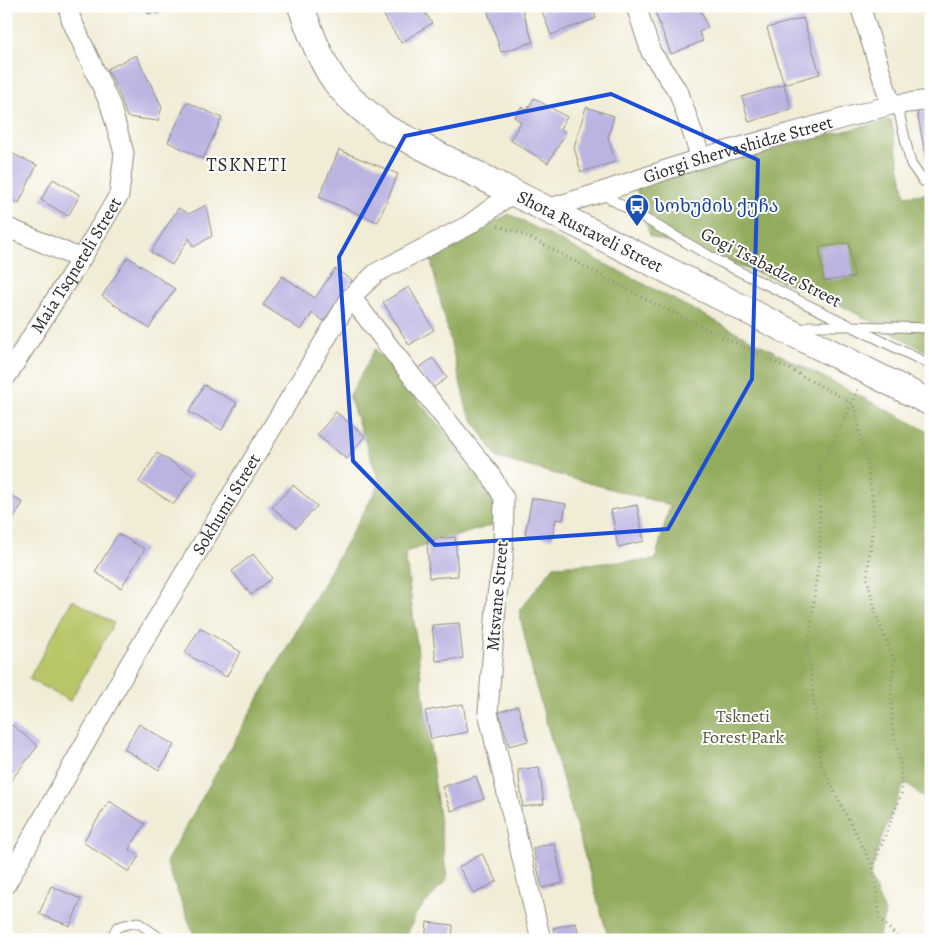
<svg xmlns="http://www.w3.org/2000/svg" width="937" height="946" font-family="Alegreya,'Noto Serif Georgian',serif">
	<style>
		.green { fill: #b8c668; stroke: #72784a }
		.forest { fill: #92ab5c; stroke: #5e6b44 }
		.building { fill: #bbb4e1 }
		.lines { fill: none; stroke-linecap: round; stroke-linejoin: round }
		.service-casing { stroke: #8e8c80; stroke-width: 11 }
		.minor-casing { stroke: #8e8c80; stroke-width: 21 }
		.secondary-casing { stroke: #8e8c80; stroke-width: 28 }
		.path { stroke: #8e8c80; stroke-width: 3; stroke-dasharray: 1 4; stroke-linecap: butt }
		.service { stroke: #fff; stroke-width: 9 }
		.minor { stroke: #fff; stroke-width: 19 }
		.secondary { stroke: #fff; stroke-width: 26 }
		.marked { fill: none; stroke: #1d4ed8; stroke-width: 4; stroke-linejoin: round }
		.labels { text-anchor: middle; stroke-width: 4; stroke-linejoin: round; paint-order: stroke }
		.street-label { font-size: 18px; fill: #2b2b2b; stroke: #fff }
		.transit-label { font-size: 18px; fill: #164399; stroke: #fff; text-anchor: start }
		.park-label { font-size: 18px; fill: #555a3d; stroke: #fff }
		.neighbourhood-label { font-size: 19px; letter-spacing: 1px; fill: #2b2b2b; stroke: #fff }
	</style>
	<rect width="100%" height="100%" fill="#fff"/>
	<filter id="ink" filterUnits="userSpaceOnUse"><feTurbulence type="fractalNoise" baseFrequency=".02" numOctaves="2"/><feDisplacementMap in="SourceGraphic" scale="10" xChannelSelector="R" yChannelSelector="G"/><feConvolveMatrix kernelMatrix="1 2 1 2 8 2 1 2 1" color-interpolation-filters="sRGB"/></filter>
	<filter id="wash" filterUnits="userSpaceOnUse"><feTurbulence type="fractalNoise" baseFrequency=".0096" numOctaves="4" result="noise"/><feDisplacementMap in="SourceGraphic" scale="20" xChannelSelector="R" yChannelSelector="G"/><feGaussianBlur stdDeviation="1.12" result="paint"/><feColorMatrix in="noise" values="0 0 0 0 0 0 0 0 0 0 0 0 0 0 0 0 0 1.4 0 .05"/><feComposite in="paint" operator="in"/></filter>
	<g filter="url(#wash)">
		<rect width="100%" height="100%" fill="#f1ecd5"/>
		<path class="green" d="M72,600L114,623L70,701L29,679Z"/>
		<g class="forest">
			<path d="M891,120L905,196L931,193V354L820,294L650,236L634,181Z"/>
			<path d="M509,214L931,433V804L905,782L881,839L870,876L885,913L879,935L880,940H609L535,683L519,611L554,566L655,560L670,505L497,458L467,410L430,257Z"/>
			<path d="M375,349L495,492L499,523L405,552L447,879L416,914L405,940H196L166,862L380,483L349,397Z"/>
		</g>
		<g id="blocks">
			<g class="building">
				<path d="M144,6H177L157,14L155,12L148,14Z"/>
				<path d="M388,6H421L432,23L401,43L381,11Z"/>
				<path d="M486,6H521L533,42L501,52Z"/>
				<path d="M540,6H592L596,18L551,35Z"/>
				<path d="M669,6H699L708,28L699,32L703,41L671,54L655,12Z"/>
				<path d="M803,18L820,74L784,84L767,28Z"/>
				<path d="M136,55L162,107L158,121L127,117L120,96L107,69Z"/>
				<path d="M784,84L791,109L749,122L742,97Z"/>
				<path d="M534,98L567,117L560,129L566,133L548,163L510,140L521,122L514,117L521,107L527,110Z"/>
				<path d="M187,102L222,118L203,159L168,142Z"/>
				<path d="M586,107L614,116L608,137L615,162L581,172L574,147Z"/>
				<path d="M931,110V157L926,158L917,112Z"/>
				<path d="M339,150L398,174L378,222L319,197Z"/>
				<path d="M6,151L37,165L19,203L6,197Z"/>
				<path d="M53,179L80,195L68,216L41,200Z"/>
				<path d="M206,205L212,236L194,247L189,238L172,265L151,252L178,208L189,214Z"/>
				<path d="M849,243L854,277L824,281L819,247Z"/>
				<path d="M128,257L175,289L149,328L102,296Z"/>
				<path d="M335,269L352,280L324,321L312,313L301,330L263,305L282,276L315,298Z"/>
				<path d="M409,287L434,330L409,345L383,302Z"/>
				<path d="M433,358L447,378L431,389L417,369Z"/>
				<path d="M204,385L237,403L222,430L189,412Z"/>
				<path d="M336,412L365,436L347,459L317,435Z"/>
				<path d="M157,453L193,475L174,504L139,482Z"/>
				<path d="M293,485L317,506L296,528L272,507Z"/>
				<path d="M6,493L23,503L6,530Z"/>
				<path d="M532,498L566,504L563,520L556,519L552,539L525,534Z"/>
				<path d="M637,505L644,541L618,547L611,510Z"/>
				<path d="M118,534L145,549L121,588L95,572Z"/>
				<path d="M455,537L458,576L429,578L427,540Z"/>
				<path d="M253,554L272,578L251,595L232,571Z"/>
				<path d="M459,623L463,658L436,661L432,625Z"/>
				<path d="M200,628L241,652L226,677L185,653Z"/>
				<path d="M463,704L468,732L431,739L425,711Z"/>
				<path d="M518,706L528,741L509,746L499,712Z"/>
				<path d="M139,724L174,745L159,770L124,749Z"/>
				<path d="M12,725L38,746L8,784L6,782V732Z"/>
				<path d="M539,767L544,804L523,807L518,770Z"/>
				<path d="M476,776L484,799L451,811L442,787Z"/>
				<path d="M109,801L145,824L129,849L139,856L129,872L83,842Z"/>
				<path d="M554,843L563,883L542,888L533,848Z"/>
				<path d="M482,854L497,881L474,894L459,867Z"/>
				<path d="M51,886L81,899L70,926L39,914Z"/>
				<path d="M427,922L453,925L452,940H425Z"/>
				<path d="M576,923L580,940H556L553,928Z"/>
			</g>
		</g>
	</g>
	<g filter="url(#ink)">
		<use href="#blocks" fill-opacity="0" stroke="#8e8c80" stroke-width="1"/>
		<g class="lines">
			<defs>
				<g id="service">
					<path d="M897,104L911,164L923,181L931,180"/>
					<path d="M602,194L720,262L931,365"/>
					<path d="M799,333L809,326H849L931,328"/>
					<path d="M110,940L117,927L137,922L163,940"/>
				</g>
				<g id="minor">
					<path d="M636,6L651,52L679,93L701,158"/>
					<path d="M860,6L891,105"/>
					<path id="s1" d="M547,209L599,193L701,158L891,105L931,100"/>
					<path d="M6,227L81,259"/>
					<path d="M351,297L428,397L490,474L504,498L503,559L497,595L488,712L541,940"/>
					<path id="s2" d="M6,377L81,259L119,195L124,153L110,104L71,19L68,6"/>
					<path id="s3" d="M6,884L128,667L351,297L376,273L469,225L514,192"/>
				</g>
				<g id="secondary">
					<path id="s4" d="M301,6C309,30 319,56 332,77C345,97 367,112 385,128L931,403"/>
				</g>
			</defs>
			<use href="#service" class="service-casing"/>
			<use href="#minor" class="minor-casing"/>
			<use href="#secondary" class="secondary-casing"/>
			<g class="path">
				<path d="M136,6V9"/>
				<path d="M498,226L514,231L535,240L639,296L791,370L852,403L857,413L860,437L867,463L873,504V524L867,577L877,618L894,660L891,690L892,725L900,763L902,792L873,867L880,919L900,940"/>
				<path d="M858,390L820,469V549L808,649L821,765L873,867"/>
			</g>
			<use href="#service" class="service"/>
			<use href="#minor" class="minor"/>
			<use href="#secondary" class="secondary"/>
		</g>
	</g>
	<path class="marked" d="M611,94L758,160L752,379L668,529L435,545L353,461L339,257L405,136Z"/>
	<defs>
		<symbol id="bus-pin" viewBox="-11 -11 22 30"><path d="M0 17L-7.5 6A9.5 9.5 0 1 1 7.5 6Z" fill="#1a4fb4" stroke="#fff"/><path d="M-5-6H5V4H4V6H2V4H-2V6H-4V4H-5ZM-3.5-4V0h7V-4ZM-3.5 1.2v1.5H-2V1.2ZM2 1.2v1.5H3.5V1.2Z" fill="#fff"/></symbol>
	</defs>
	<g fill-rule="evenodd">
		<use href="#bus-pin" x="623" y="192" width="28" height="38"/>
	</g>
	<g class="labels">
		<g class="street-label">
			<text dy="6" stroke="none"><textPath href="#s1" startOffset="200">Giorgi Shervashidze Street</textPath></text>
			<text dy="6" stroke="none"><textPath href="#s4" startOffset="381">Shota Rustaveli Street</textPath></text>
			<text dy="6" stroke="none"><textPath href="#s2" startOffset="132">Maia Tsqneteli Street</textPath></text>
			<text transform="translate(771 267) rotate(27)" y="6">Gogi Tsabadze Street</text>
			<text dy="6" stroke="none"><textPath href="#s3" startOffset="439">Sokhumi Street</textPath></text>
			<text transform="translate(497 596) rotate(-85)" y="6">Mtsvane Street</text>
		</g>
		<g class="transit-label">
			<text x="654" y="212">სოხუმის ქუჩა</text>
		</g>
		<g class="park-label">
			<text x="743" y="722">Tskneti<tspan x="743" dy="21">Forest Park</tspan></text>
		</g>
		<g class="neighbourhood-label">
			<text x="247" y="171">TSKNETI</text>
		</g>
	</g>
	<rect width="937" height="946" fill="none" stroke="#fff" stroke-width="25"/>
</svg>
